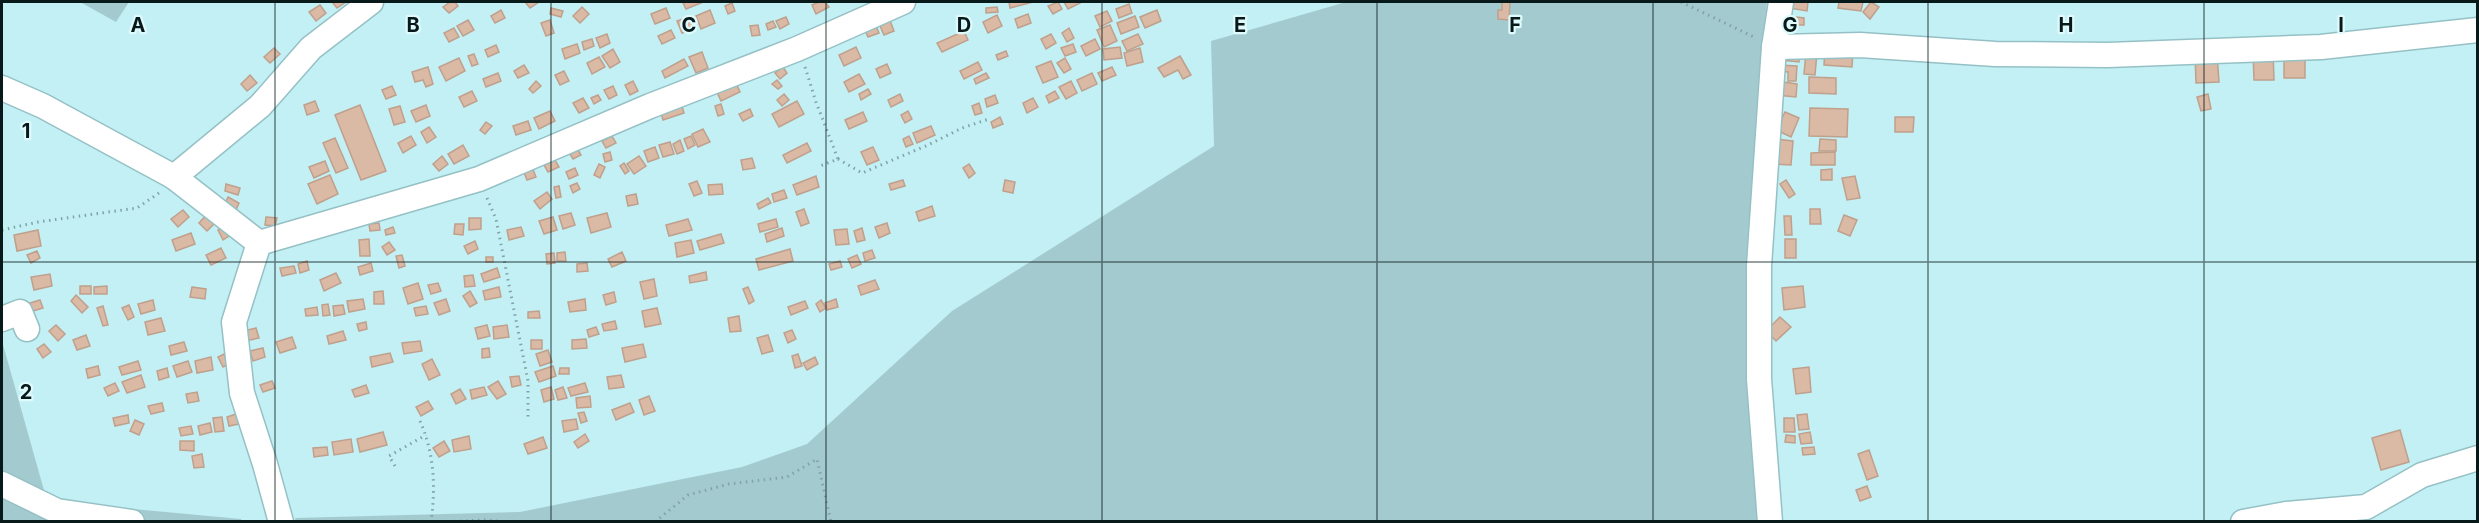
<svg xmlns="http://www.w3.org/2000/svg" width="2479" height="523" font-family="Inter,sans-serif">
	<style>
		.green { fill: #a3cbcf }
		.building { fill: #dab9a5; stroke: #bfa08c; stroke-width: 1.5 }
		.lines { fill: none; stroke-linecap: round; stroke-linejoin: round }
		.minor-casing { stroke: #95c1c5; stroke-width: 27 }
		.path { stroke: #80a3a7; stroke-width: 3; stroke-dasharray: 1.5 4.5; stroke-linecap: butt }
		.minor { stroke: #fff; stroke-width: 24 }
		.grid { fill: none; stroke: #08191a; stroke-width: 1.5; stroke-opacity: 0.55 }
		.grid-label { font-size: 20px; text-anchor: middle; font-weight: bold; fill: #08191a; stroke: #dffafc; stroke-width: 4.5; stroke-linejoin: round; paint-order: stroke }
	</style>
	<rect width="100%" height="100%" fill="#c3f0f5"/>
	<g class="green">
		<path d="M80,2H129L116,22Z"/>
		<path d="M1346,2H1767L1759,79L1747,297L1764,521L296,522L295,518L520,512L742,467L807,444L952,311L1214,146L1211,41Z"/>
		<path d="M2,341L47,501L241,519L242,521H2Z"/>
	</g>
	<g class="building">
		<path d="M332,2H346L337,8Z"/>
		<path d="M450,2H455L458,6L449,13L443,7Z"/>
		<path d="M525,2H539L530,8Z"/>
		<path d="M687,2H700L701,3L686,9L683,3Z"/>
		<path d="M819,2H825L829,7L816,14L812,5Z"/>
		<path d="M1009,2H1033L1010,8Z"/>
		<path d="M1058,2L1062,9L1053,14L1048,6Z"/>
		<path d="M1064,2H1079L1080,3L1068,9Z"/>
		<path d="M1502,2H1510L1509,20L1498,19V10H1502Z"/>
		<path d="M1790,2H1808L1807,11L1789,8Z"/>
		<path d="M1839,2H1863L1861,11L1838,8Z"/>
		<path d="M1871,2L1879,7L1870,19L1863,12Z"/>
		<path d="M732,3L735,11L728,14L725,6Z"/>
		<path d="M1129,4L1132,13L1119,18L1116,9Z"/>
		<path d="M320,5L326,13L316,21L309,12Z"/>
		<path d="M582,7L589,14L580,23L573,16Z"/>
		<path d="M997,7L998,12L986,13V8Z"/>
		<path d="M551,8L563,11L561,17L550,14Z"/>
		<path d="M666,8L670,18L655,24L651,14Z"/>
		<path d="M501,10L505,18L495,23L491,16Z"/>
		<path d="M710,10L715,23L701,29L696,16Z"/>
		<path d="M1157,10L1161,21L1145,28L1140,17Z"/>
		<path d="M1107,11L1112,21L1100,27L1095,16Z"/>
		<path d="M1028,14L1031,23L1018,28L1015,19Z"/>
		<path d="M888,15L894,31L884,35L877,19Z"/>
		<path d="M997,15L1002,26L988,33L983,22Z"/>
		<path d="M1135,16L1139,27L1121,34L1117,23Z"/>
		<path d="M690,17L694,29L682,33L677,21Z"/>
		<path d="M786,17L789,24L780,29L776,21Z"/>
		<path d="M1796,17L1804,18V25H1795Z"/>
		<path d="M468,20L474,30L463,36L457,26Z"/>
		<path d="M550,20L554,33L546,36L541,23Z"/>
		<path d="M773,21L776,27L768,30L766,24Z"/>
		<path d="M875,24L879,33L868,37L864,28Z"/>
		<path d="M758,25L760,35L752,36L750,26Z"/>
		<path d="M1110,25L1117,41L1104,47L1097,30Z"/>
		<path d="M454,28L459,37L449,42L444,33Z"/>
		<path d="M1069,28L1074,38L1067,42L1062,33Z"/>
		<path d="M671,30L675,38L662,44L658,36Z"/>
		<path d="M964,31L968,40L942,52L937,43Z"/>
		<path d="M607,34L610,43L600,48L596,38Z"/>
		<path d="M1051,34L1056,43L1046,49L1041,39Z"/>
		<path d="M1138,34L1143,44L1127,51L1122,41Z"/>
		<path d="M592,39L594,46L584,50L582,42Z"/>
		<path d="M1095,39L1100,49L1086,56L1081,46Z"/>
		<path d="M577,44L580,53L565,59L562,49Z"/>
		<path d="M1073,44L1076,52L1065,56L1061,48Z"/>
		<path d="M496,45L499,52L488,57L485,50Z"/>
		<path d="M856,47L861,58L844,66L839,55Z"/>
		<path d="M1120,47L1122,58L1104,60L1103,49Z"/>
		<path d="M274,48L280,54L270,63L264,57Z"/>
		<path d="M1140,48L1143,62L1127,66L1124,53Z"/>
		<path d="M1825,48L1853,50L1852,67L1824,65Z"/>
		<path d="M613,49L620,62L610,68L602,56Z"/>
		<path d="M1006,51L1008,56L998,60L996,55Z"/>
		<path d="M2273,51L2274,80H2254L2253,52Z"/>
		<path d="M702,52L708,68L696,73L689,57Z"/>
		<path d="M1806,52L1817,53L1815,75L1804,74Z"/>
		<path d="M1800,53L1799,62L1780,60Z"/>
		<path d="M474,54L478,64L472,66L468,56Z"/>
		<path d="M2217,54L2219,82L2196,83L2195,55Z"/>
		<path d="M1180,56L1191,75L1183,79L1178,70L1164,77L1158,68Z"/>
		<rect x="2284" y="56" width="21" height="22"/>
		<path d="M599,57L605,67L592,74L587,63Z"/>
		<path d="M459,58L465,71L446,81L439,67Z"/>
		<path d="M1065,58L1071,69L1064,73L1057,63Z"/>
		<path d="M684,59L688,66L665,78L662,71Z"/>
		<path d="M1051,61L1058,77L1043,83L1036,67Z"/>
		<path d="M978,62L982,70L964,79L960,71Z"/>
		<path d="M887,64L891,73L880,78L876,69Z"/>
		<path d="M524,65L529,73L518,78L514,71Z"/>
		<path d="M1779,65L1797,66L1796,81H1788V72L1779,71Z"/>
		<path d="M428,67L433,84L426,87L423,80L415,82L412,72Z"/>
		<path d="M783,67L787,73L780,79L775,73Z"/>
		<path d="M1112,67L1116,75L1102,81L1098,73Z"/>
		<path d="M564,71L569,81L560,85L555,75Z"/>
		<path d="M498,73L501,81L486,87L483,79Z"/>
		<path d="M986,73L989,78L976,84L974,79Z"/>
		<path d="M1092,73L1097,84L1082,91L1077,80Z"/>
		<path d="M859,74L865,84L849,92L844,82Z"/>
		<path d="M250,75L257,83L247,91L241,84Z"/>
		<path d="M1809,77L1836,78V94L1809,93Z"/>
		<path d="M777,80L782,86L778,89L772,84Z"/>
		<path d="M536,81L541,86L533,93L529,89Z"/>
		<path d="M633,81L638,91L630,95L625,85Z"/>
		<path d="M1071,81L1077,93L1066,99L1059,87Z"/>
		<path d="M1776,81L1797,84L1796,97L1775,95Z"/>
		<path d="M736,83L740,92L721,101L717,92Z"/>
		<path d="M392,86L396,95L386,99L382,90Z"/>
		<path d="M613,86L617,95L609,99L604,90Z"/>
		<path d="M868,89L871,94L861,100L859,94Z"/>
		<path d="M472,91L477,101L464,107L459,97Z"/>
		<path d="M1055,91L1059,98L1049,103L1046,96Z"/>
		<path d="M784,94L789,100L782,106L777,100Z"/>
		<path d="M900,94L903,101L891,107L888,100Z"/>
		<path d="M2208,94L2211,109L2201,111L2197,97Z"/>
		<path d="M598,95L601,100L594,104L591,98Z"/>
		<path d="M995,95L998,103L987,107L985,99Z"/>
		<path d="M583,98L589,108L579,113L573,103Z"/>
		<path d="M1033,98L1038,107L1027,113L1023,103Z"/>
		<path d="M315,101L319,111L307,115L304,105Z"/>
		<path d="M797,101L804,114L779,127L772,114Z"/>
		<path d="M681,103L684,113L663,120L660,110Z"/>
		<path d="M979,103L982,113L975,115L972,106Z"/>
		<path d="M721,104L724,114L718,116L715,106Z"/>
		<path d="M360,105L386,171L361,180L335,115Z"/>
		<path d="M426,105L430,116L416,122L411,111Z"/>
		<path d="M400,106L405,122L394,125L389,109Z"/>
		<path d="M1810,108L1848,109L1847,137L1809,136Z"/>
		<path d="M750,109L753,116L743,121L739,114Z"/>
		<path d="M550,111L555,121L539,129L534,118Z"/>
		<path d="M908,111L912,119L905,123L901,115Z"/>
		<path d="M863,112L867,121L849,129L845,120Z"/>
		<path d="M1785,112L1799,118L1791,137L1776,130Z"/>
		<path d="M1000,117L1003,124L993,128L991,122Z"/>
		<path d="M1895,117H1914L1913,132H1895Z"/>
		<path d="M528,121L531,130L516,135L513,126Z"/>
		<path d="M486,122L492,126L485,134L480,130Z"/>
		<path d="M931,126L935,135L917,143L913,133Z"/>
		<path d="M429,127L436,137L427,143L421,132Z"/>
		<path d="M703,129L710,142L698,147L692,134Z"/>
		<path d="M411,136L416,145L403,153L398,143Z"/>
		<path d="M612,136L616,143L606,148L602,141Z"/>
		<path d="M691,136L695,145L688,149L684,139Z"/>
		<path d="M909,136L913,144L906,147L903,139Z"/>
		<path d="M335,138L348,168L336,173L323,143Z"/>
		<path d="M1776,139L1793,141L1791,165L1774,164Z"/>
		<path d="M1820,139L1836,140V151H1819Z"/>
		<path d="M680,140L684,151L677,154L673,144Z"/>
		<path d="M670,142L674,154L663,157L659,145Z"/>
		<path d="M807,143L811,151L787,163L783,155Z"/>
		<path d="M463,145L469,156L454,164L448,154Z"/>
		<path d="M575,145L581,155L573,159L567,149Z"/>
		<path d="M655,147L659,158L648,162L644,151Z"/>
		<path d="M873,147L879,160L867,165L861,152Z"/>
		<path d="M610,152L612,160L605,162L603,154Z"/>
		<path d="M1835,152V165H1811V153Z"/>
		<path d="M442,156L448,164L439,171L433,164Z"/>
		<path d="M639,156L646,166L634,174L627,164Z"/>
		<path d="M752,158L755,168L743,170L741,160Z"/>
		<path d="M555,160L559,167L548,172L544,165Z"/>
		<path d="M325,161L329,171L314,178L309,167Z"/>
		<path d="M624,163L629,171L625,174L620,166Z"/>
		<path d="M599,164L605,167L600,178L594,175Z"/>
		<path d="M969,164L975,173L969,178L963,168Z"/>
		<path d="M532,167L536,177L527,180L523,170Z"/>
		<path d="M575,168L578,175L569,179L566,172Z"/>
		<path d="M1832,169V180H1821V170Z"/>
		<path d="M330,175L338,194L317,204L308,184Z"/>
		<path d="M816,176L819,187L797,195L793,185Z"/>
		<path d="M1855,176L1860,198L1847,200L1842,178Z"/>
		<path d="M903,180L905,186L891,190L889,184Z"/>
		<path d="M1005,180L1015,182L1013,193L1003,191Z"/>
		<path d="M1786,180L1795,194L1789,198L1780,184Z"/>
		<path d="M697,181L702,193L694,196L689,184Z"/>
		<path d="M577,183L580,189L573,193L570,186Z"/>
		<path d="M226,184L240,188L238,195L225,191Z"/>
		<path d="M722,184L723,194L709,195L708,185Z"/>
		<path d="M559,186L561,197L556,198L554,187Z"/>
		<path d="M784,190L787,198L774,202L772,194Z"/>
		<path d="M547,192L552,199L540,209L534,201Z"/>
		<path d="M636,194L638,204L628,206L626,196Z"/>
		<path d="M228,197L239,203L236,210L225,204Z"/>
		<path d="M768,198L771,203L759,209L757,204Z"/>
		<path d="M932,206L935,216L919,221L916,212Z"/>
		<path d="M804,209L809,223L801,226L796,212Z"/>
		<path d="M1810,209H1820L1821,224H1810Z"/>
		<path d="M183,210L189,217L178,227L171,219Z"/>
		<path d="M208,213L216,222L207,231L199,223Z"/>
		<path d="M571,213L575,225L563,229L559,216Z"/>
		<path d="M607,213L611,227L591,233L587,218Z"/>
		<path d="M1844,215L1857,220L1850,236L1838,231Z"/>
		<path d="M1784,216H1791L1792,235H1785Z"/>
		<path d="M266,217L277,218L275,226L265,225Z"/>
		<path d="M553,217L557,230L544,234L539,221Z"/>
		<path d="M469,218H481V229L469,230Z"/>
		<path d="M688,219L692,230L669,236L666,225Z"/>
		<path d="M776,219L778,227L760,232L758,224Z"/>
		<path d="M379,223L380,230L370,231L369,224Z"/>
		<path d="M887,223L890,233L879,238L875,227Z"/>
		<path d="M455,224H464L463,235L454,234Z"/>
		<path d="M224,226L229,236L223,240L218,230Z"/>
		<path d="M393,227L395,233L386,235L385,230Z"/>
		<path d="M521,227L524,236L509,240L507,230Z"/>
		<path d="M782,228L784,236L767,242L765,234Z"/>
		<path d="M862,228L865,240L857,242L854,231Z"/>
		<path d="M847,229L849,244L836,245L834,230Z"/>
		<path d="M38,230L41,246L17,251L14,235Z"/>
		<path d="M191,233L195,244L176,251L172,240Z"/>
		<path d="M721,234L724,243L700,250L697,241Z"/>
		<path d="M369,239L370,256H360L359,240Z"/>
		<rect x="1785" y="239" width="11" height="19"/>
		<path d="M691,240L694,253L677,257L675,243Z"/>
		<path d="M475,241L478,249L468,254L464,246Z"/>
		<path d="M389,242L395,250L387,255L382,247Z"/>
		<path d="M221,248L226,258L211,265L206,255Z"/>
		<path d="M790,249L793,261L759,270L756,259Z"/>
		<path d="M872,250L875,258L865,261L863,253Z"/>
		<path d="M37,251L40,258L31,263L27,255Z"/>
		<path d="M565,252L566,261H557V253Z"/>
		<path d="M622,252L626,261L612,267L608,259Z"/>
		<path d="M554,253L555,263L547,264L546,254Z"/>
		<path d="M402,255L405,266L399,268L396,256Z"/>
		<path d="M857,255L861,264L852,268L848,259Z"/>
		<rect x="486" y="257" width="7" height="5"/>
		<path d="M307,261L309,270L300,273L298,264Z"/>
		<path d="M840,261L842,267L831,270L829,264Z"/>
		<path d="M371,263L373,271L360,275L358,267Z"/>
		<path d="M587,263L588,271L577,272V264Z"/>
		<path d="M294,266L296,273L282,276L280,268Z"/>
		<path d="M497,268L500,277L484,282L481,274Z"/>
		<path d="M706,272L707,280L690,283L689,276Z"/>
		<path d="M336,273L341,283L324,291L320,280Z"/>
		<path d="M50,274L52,286L34,290L31,277Z"/>
		<path d="M473,275L475,286L465,287L464,276Z"/>
		<path d="M654,279L657,296L644,299L640,282Z"/>
		<path d="M875,280L879,289L861,295L858,286Z"/>
		<path d="M418,283L423,299L408,304L403,288Z"/>
		<path d="M438,283L441,291L431,294L428,285Z"/>
		<rect x="80" y="286" width="11" height="8"/>
		<path d="M107,286V294H94V287Z"/>
		<path d="M1803,286L1805,307L1784,310L1782,288Z"/>
		<path d="M192,287L206,289L205,299L190,297Z"/>
		<path d="M499,287L501,297L485,300L483,291Z"/>
		<path d="M748,287L754,301L749,304L743,289Z"/>
		<path d="M383,291L384,304H374V292Z"/>
		<path d="M470,291L477,303L470,307L463,296Z"/>
		<path d="M614,292L616,302L606,305L603,295Z"/>
		<path d="M76,295L88,307L82,313L71,301Z"/>
		<path d="M363,299L365,309L349,312L347,301Z"/>
		<path d="M446,299L450,311L439,315L434,303Z"/>
		<path d="M585,299L586,310L570,312L568,302Z"/>
		<path d="M836,299L838,307L827,310L825,303Z"/>
		<path d="M40,300L43,308L23,314L20,306Z"/>
		<path d="M153,300L155,310L141,314L138,304Z"/>
		<path d="M821,300L826,308L820,312L816,304Z"/>
		<path d="M805,301L808,308L791,315L788,307Z"/>
		<path d="M328,304L330,315L323,316L322,305Z"/>
		<path d="M129,305L134,317L128,320L122,308Z"/>
		<path d="M343,305L345,314L334,316L333,306Z"/>
		<path d="M103,306L108,325L103,326L97,308Z"/>
		<path d="M426,306L428,314L416,316L414,308Z"/>
		<path d="M317,307L318,315L306,316L305,309Z"/>
		<path d="M657,308L661,324L645,327L642,311Z"/>
		<path d="M539,311L540,318H528V312Z"/>
		<path d="M739,316L741,331L730,332L728,318Z"/>
		<path d="M1780,317L1791,327L1776,341L1766,331Z"/>
		<path d="M161,318L165,331L148,335L145,322Z"/>
		<path d="M615,321L617,329L604,331L602,324Z"/>
		<path d="M366,322L367,329L359,331L357,324Z"/>
		<path d="M56,325L65,334L58,341L49,331Z"/>
		<path d="M487,325L490,336L478,339L475,328Z"/>
		<path d="M507,325L509,337L494,339L493,327Z"/>
		<path d="M596,327L599,334L589,337L587,330Z"/>
		<path d="M256,328L259,338L245,341L243,331Z"/>
		<path d="M792,330L796,339L788,343L784,333Z"/>
		<path d="M343,331L346,340L329,344L327,336Z"/>
		<path d="M86,335L90,346L77,350L73,340Z"/>
		<path d="M768,335L773,351L762,354L757,338Z"/>
		<path d="M292,337L296,348L280,353L276,342Z"/>
		<path d="M586,339L587,348L572,349V340Z"/>
		<rect x="531" y="340" width="11" height="9"/>
		<path d="M420,341L422,351L404,354L402,343Z"/>
		<path d="M184,342L187,351L171,355L169,346Z"/>
		<path d="M44,344L51,352L43,358L37,349Z"/>
		<path d="M643,344L646,357L625,362L622,348Z"/>
		<path d="M263,348L265,357L253,361L250,351Z"/>
		<path d="M489,348L490,357L482,358V349Z"/>
		<path d="M548,350L552,362L540,366L536,354Z"/>
		<path d="M390,353L393,362L372,367L370,357Z"/>
		<path d="M224,354L229,364L223,367L218,357Z"/>
		<path d="M798,354L802,366L795,368L792,356Z"/>
		<path d="M211,357L213,370L197,373L195,361Z"/>
		<path d="M815,357L818,364L807,370L803,363Z"/>
		<path d="M432,359L440,375L429,380L422,364Z"/>
		<path d="M138,361L141,370L122,375L119,367Z"/>
		<path d="M188,361L192,372L177,377L173,366Z"/>
		<path d="M98,366L100,375L88,378L86,369Z"/>
		<path d="M553,366L556,376L539,382L535,372Z"/>
		<path d="M1809,367L1811,392L1796,394L1793,369Z"/>
		<path d="M167,368L169,377L159,380L157,371Z"/>
		<path d="M560,368H569V374H559Z"/>
		<path d="M141,375L145,387L127,393L122,382Z"/>
		<path d="M621,375L624,387L609,389L607,377Z"/>
		<path d="M519,376L521,385L512,387L510,377Z"/>
		<path d="M272,381L275,388L263,392L260,385Z"/>
		<path d="M498,381L506,394L497,399L488,387Z"/>
		<path d="M115,383L119,391L108,396L104,388Z"/>
		<path d="M585,383L588,392L571,396L568,388Z"/>
		<path d="M366,385L369,393L355,397L352,390Z"/>
		<path d="M484,387L487,395L472,399L470,390Z"/>
		<path d="M551,387L554,399L544,402L541,390Z"/>
		<path d="M563,387L567,398L558,400L555,390Z"/>
		<path d="M460,389L466,399L456,404L451,394Z"/>
		<path d="M197,392L199,401L188,403L186,394Z"/>
		<path d="M590,396L591,407L577,408L576,398Z"/>
		<path d="M649,396L655,411L644,415L639,400Z"/>
		<path d="M428,401L433,409L421,416L416,407Z"/>
		<path d="M162,403L164,411L151,414L148,406Z"/>
		<path d="M630,403L634,412L616,420L612,410Z"/>
		<path d="M584,412L587,421L581,423L578,413Z"/>
		<path d="M236,414L239,424L229,426L227,417Z"/>
		<path d="M1807,414L1809,429L1799,430L1797,415Z"/>
		<path d="M128,415L129,423L115,426L113,418Z"/>
		<path d="M222,417L224,431L215,432L213,418Z"/>
		<path d="M1784,418H1794L1795,432H1784Z"/>
		<path d="M576,419L578,429L564,432L562,421Z"/>
		<path d="M135,420L144,424L139,435L130,431Z"/>
		<path d="M210,423L212,432L200,435L198,426Z"/>
		<path d="M191,426L193,434L181,436L179,428Z"/>
		<path d="M2400,430L2409,462L2381,470L2372,438Z"/>
		<path d="M383,432L387,445L360,452L357,439Z"/>
		<path d="M1810,432L1812,443L1801,444L1799,434Z"/>
		<path d="M585,434L589,441L578,448L574,442Z"/>
		<path d="M1786,435L1795,436V443L1785,442Z"/>
		<path d="M469,436L471,449L454,452L452,440Z"/>
		<path d="M543,437L547,448L528,454L524,444Z"/>
		<path d="M351,439L353,452L334,455L332,442Z"/>
		<path d="M180,441H194V451L180,450Z"/>
		<path d="M444,441L450,451L439,457L433,448Z"/>
		<path d="M327,447L328,455L314,457L313,448Z"/>
		<path d="M1814,447L1815,454L1803,455L1802,448Z"/>
		<path d="M1869,450L1878,476L1867,480L1858,454Z"/>
		<path d="M202,454L204,467L194,468L192,456Z"/>
		<path d="M1867,486L1871,497L1860,501L1856,490Z"/>
	</g>
	<g class="lines">
		<defs>
			<g id="minor">
				<path d="M1774,47L1860,45L1995,54L2108,55L2321,47L2478,30"/>
				<path d="M2,88L43,106L174,177L259,243L479,179L650,106L797,49L903,2"/>
				<path d="M174,177L260,106L311,48L371,2"/>
				<path d="M259,243L234,322L242,393L265,464L281,522"/>
				<path d="M2,319L20,312L27,329"/>
				<path d="M2,484L57,511L132,522"/>
				<path d="M1770,522L1759,379V266L1774,47L1781,2"/>
				<path d="M2243,522L2286,514L2366,507L2422,475L2478,458"/>
			</g>
		</defs>
		<use href="#minor" class="minor-casing"/>
		<g class="path">
			<path d="M1681,2L1756,38"/>
			<path d="M805,67L816,102L838,159L820,166"/>
			<path d="M838,159L862,173L928,145L962,128L989,119"/>
			<path d="M487,198L496,219L528,381V420"/>
			<path d="M2,230L38,222L137,208L159,193"/>
			<path d="M420,421C434,452 436,487 431,522"/>
			<path d="M395,466L389,456L426,435"/>
			<path d="M442,522L485,520L508,522"/>
			<path d="M567,522H590"/>
			<path d="M655,522L688,495L729,484L787,477L817,459L831,522"/>
		</g>
		<use href="#minor" class="minor"/>
	</g>
	<path class="grid" d="M275,2V522M551,2V522M826,2V522M1102,2V522M1377,2V522M1653,2V522M1928,2V522M2204,2V522M2,262H2478"/>
	<g class="grid-label">
		<text x="138" y="32">A</text>
		<text x="413" y="32">B</text>
		<text x="689" y="32">C</text>
		<text x="964" y="32">D</text>
		<text x="1240" y="32">E</text>
		<text x="1515" y="32">F</text>
		<text x="1790" y="32">G</text>
		<text x="2066" y="32">H</text>
		<text x="2341" y="32">I</text>
		<text x="26" y="138">1</text>
		<text x="26" y="399">2</text>
	</g>
	<rect width="2479" height="523" fill="none" stroke="#08191a" stroke-width="6"/>
</svg>
